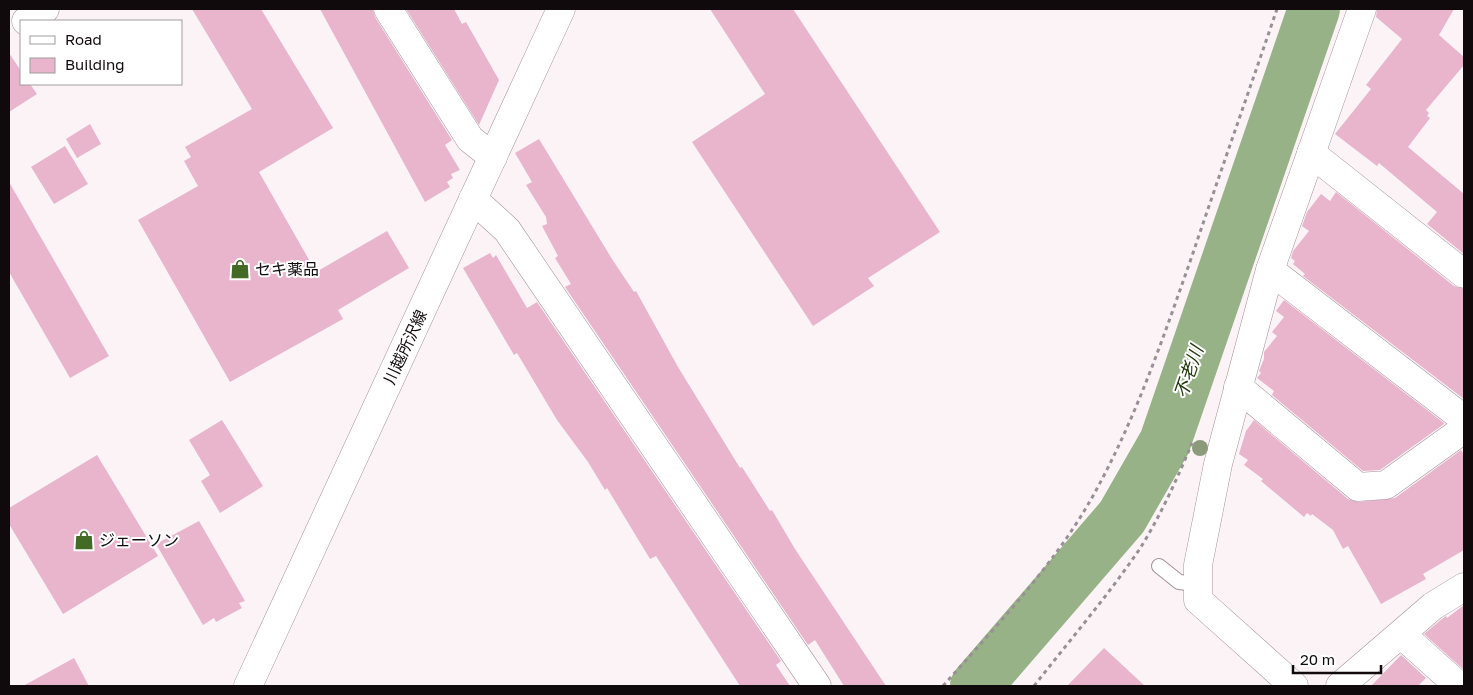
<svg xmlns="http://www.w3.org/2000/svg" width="1473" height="695" font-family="'Golos Text','Noto Sans JP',sans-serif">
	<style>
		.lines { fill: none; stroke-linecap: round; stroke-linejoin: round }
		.river { stroke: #97b287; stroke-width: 52 }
		.building { fill: #e8b5cd }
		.service-casing { stroke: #a5919a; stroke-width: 16 }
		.minor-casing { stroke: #a5919a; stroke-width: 29 }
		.primary-casing { stroke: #a5919a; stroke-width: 29 }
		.path { stroke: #989094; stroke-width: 3; stroke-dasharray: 4 4; stroke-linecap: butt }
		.service { stroke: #fff; stroke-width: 14 }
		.minor { stroke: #fff; stroke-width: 28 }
		.primary { stroke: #fff; stroke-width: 28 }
		.tree { fill: #8b9a7a }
		.labels { text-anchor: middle; stroke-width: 4; stroke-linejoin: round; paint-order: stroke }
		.poi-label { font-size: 16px; fill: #100a0d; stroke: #fff; text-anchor: start }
		.street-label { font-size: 16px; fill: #100a0d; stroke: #fff }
		.water-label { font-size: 18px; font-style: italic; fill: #1f380a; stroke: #fff }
	</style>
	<rect width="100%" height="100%" fill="#fcf3f7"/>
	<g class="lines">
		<path class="river" d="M976,686L1122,517L1165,442L1314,9"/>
	</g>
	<g class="building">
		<path d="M192,9H261L333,128L259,172L316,272L387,231L409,268L338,310L343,319L230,382L138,220L198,186L184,161L191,157L185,147L252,109Z"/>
		<path d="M320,9H373L375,17L452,140L445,145L460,170L451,174L453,178L447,182L450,187L425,202Z"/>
		<path d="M406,9H454L462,24L466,22L499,80L479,125Z"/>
		<path d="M710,9H793L940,232L868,278L874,286L813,326L692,142L765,94Z"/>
		<path d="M1377,9H1454L1439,35L1464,57V65L1426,110L1429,113L1427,116L1430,118L1408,147L1464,194V254L1427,224L1437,212L1379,163L1377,166L1335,134L1371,89L1366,85L1402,39L1376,17Z"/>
		<path d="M9,53L21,71V84H30L37,94L9,112Z"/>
		<path d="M90,124L101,144L77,158L66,139Z"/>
		<path d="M539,139L612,259L634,292L636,291L678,367L740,468L742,467L770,511L772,510L795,549L886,686H844L815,640L808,645L565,287L571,284L555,258L558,256L542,226L547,224L546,217L526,185L532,182L515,153Z"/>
		<path d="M65,146L88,184L54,204L31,167Z"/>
		<path d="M9,182L109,356L70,378L9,272Z"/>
		<path d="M1336,192L1454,286L1464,289V399L1303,276L1305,274L1293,264L1295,261L1291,258L1293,251L1309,231L1302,226L1307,212L1321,194L1330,201Z"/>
		<path d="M490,253L493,258L496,255L527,308L537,302L781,661L776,665L790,686H740L656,556L650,559L607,488L605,490L588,462L557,420L517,353L514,355L463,268Z"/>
		<path d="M1284,300L1444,423V424L1380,470L1363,471L1272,395L1274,391L1257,378L1261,373L1259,371L1264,359V352L1277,336L1272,332L1284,317L1276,311Z"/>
		<path d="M222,420L263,486L220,513L201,481L210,475L189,440Z"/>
		<path d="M1254,420L1348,499L1358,502L1395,498L1461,450L1464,455V550L1423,574L1426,579L1381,604L1348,546L1343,549L1333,530L1312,514L1311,516L1307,513L1304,517L1261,481L1263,479L1244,465L1248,460L1239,454L1246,431Z"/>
		<path d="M97,455L158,556L63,614L9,524V508Z"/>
		<path d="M199,521L245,601L239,603L242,608L216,622L214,618L203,625L156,544Z"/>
		<path d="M1464,605V670L1424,634L1442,619L1446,616L1447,618Z"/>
		<path d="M1104,648L1145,686H1067Z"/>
		<path d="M1401,655L1426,678L1418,686H1371Z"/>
		<path d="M74,658L89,686H23Z"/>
	</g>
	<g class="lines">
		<defs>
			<path id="service" d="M1159,566L1179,582L1197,584"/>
			<g id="minor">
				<path d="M388,9L470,139L493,157"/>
				<path d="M1311,153L1464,274"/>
				<path d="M473,199L507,230L817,686"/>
				<path d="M1270,270L1464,419"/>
				<path d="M1238,387L1358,487L1386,485L1464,429"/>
				<path d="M1402,635L1459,686"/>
				<path d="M1294,686L1198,600V565L1218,464L1270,270L1362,9"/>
				<path d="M1340,686L1433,606L1464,587"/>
			</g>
			<g id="primary">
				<path d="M26,21L45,9"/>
				<path d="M248,686L561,9"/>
			</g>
		</defs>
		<use href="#service" class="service-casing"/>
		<use href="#minor" class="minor-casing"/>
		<use href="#primary" class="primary-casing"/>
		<g class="path">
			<path d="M943,686C992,631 1044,576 1083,513C1131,433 1161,344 1192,256C1220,173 1249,91 1277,9"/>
			<path d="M1034,686C1069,641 1107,597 1139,550C1159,519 1178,477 1192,443"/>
		</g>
		<use href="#service" class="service"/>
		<use href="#minor" class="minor"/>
		<use href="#primary" class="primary"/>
	</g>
	<circle class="tree" cx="1200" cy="448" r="8"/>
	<defs>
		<symbol id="shop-bare" viewBox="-9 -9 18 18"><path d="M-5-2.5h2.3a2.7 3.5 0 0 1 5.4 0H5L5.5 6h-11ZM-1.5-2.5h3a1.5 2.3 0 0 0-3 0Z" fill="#446b26" stroke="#fff" stroke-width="2.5" paint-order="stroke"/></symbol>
	</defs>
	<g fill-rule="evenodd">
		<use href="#shop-bare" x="226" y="255" width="28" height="28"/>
		<use href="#shop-bare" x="70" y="526" width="28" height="28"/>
	</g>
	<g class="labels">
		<g class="poi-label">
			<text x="255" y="275">セキ薬品</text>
			<text x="99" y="546">ジェーソン</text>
		</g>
		<g class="street-label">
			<text transform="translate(405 347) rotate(-65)" y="6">川越所沢線</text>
		</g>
		<g class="water-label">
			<text transform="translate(1189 372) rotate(-71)" y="6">不老川</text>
		</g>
	</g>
	<rect width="1473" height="695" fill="none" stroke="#100a0d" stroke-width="20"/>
	<rect x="20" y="20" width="162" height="65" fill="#ffffff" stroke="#9f9d9e"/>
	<rect x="30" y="36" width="25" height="8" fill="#ffffff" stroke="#9f9d9e"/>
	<text x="65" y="45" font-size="15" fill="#100a0d">Road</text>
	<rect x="30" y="58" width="25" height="15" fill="#e8b5cd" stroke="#9f9d9e"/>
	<text x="65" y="70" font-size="15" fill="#100a0d">Building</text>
	<path d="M1293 665v8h88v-8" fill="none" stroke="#100a0d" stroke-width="2.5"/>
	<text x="1300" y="665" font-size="15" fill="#100a0d" stroke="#ffffff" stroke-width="4" paint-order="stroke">20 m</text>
</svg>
